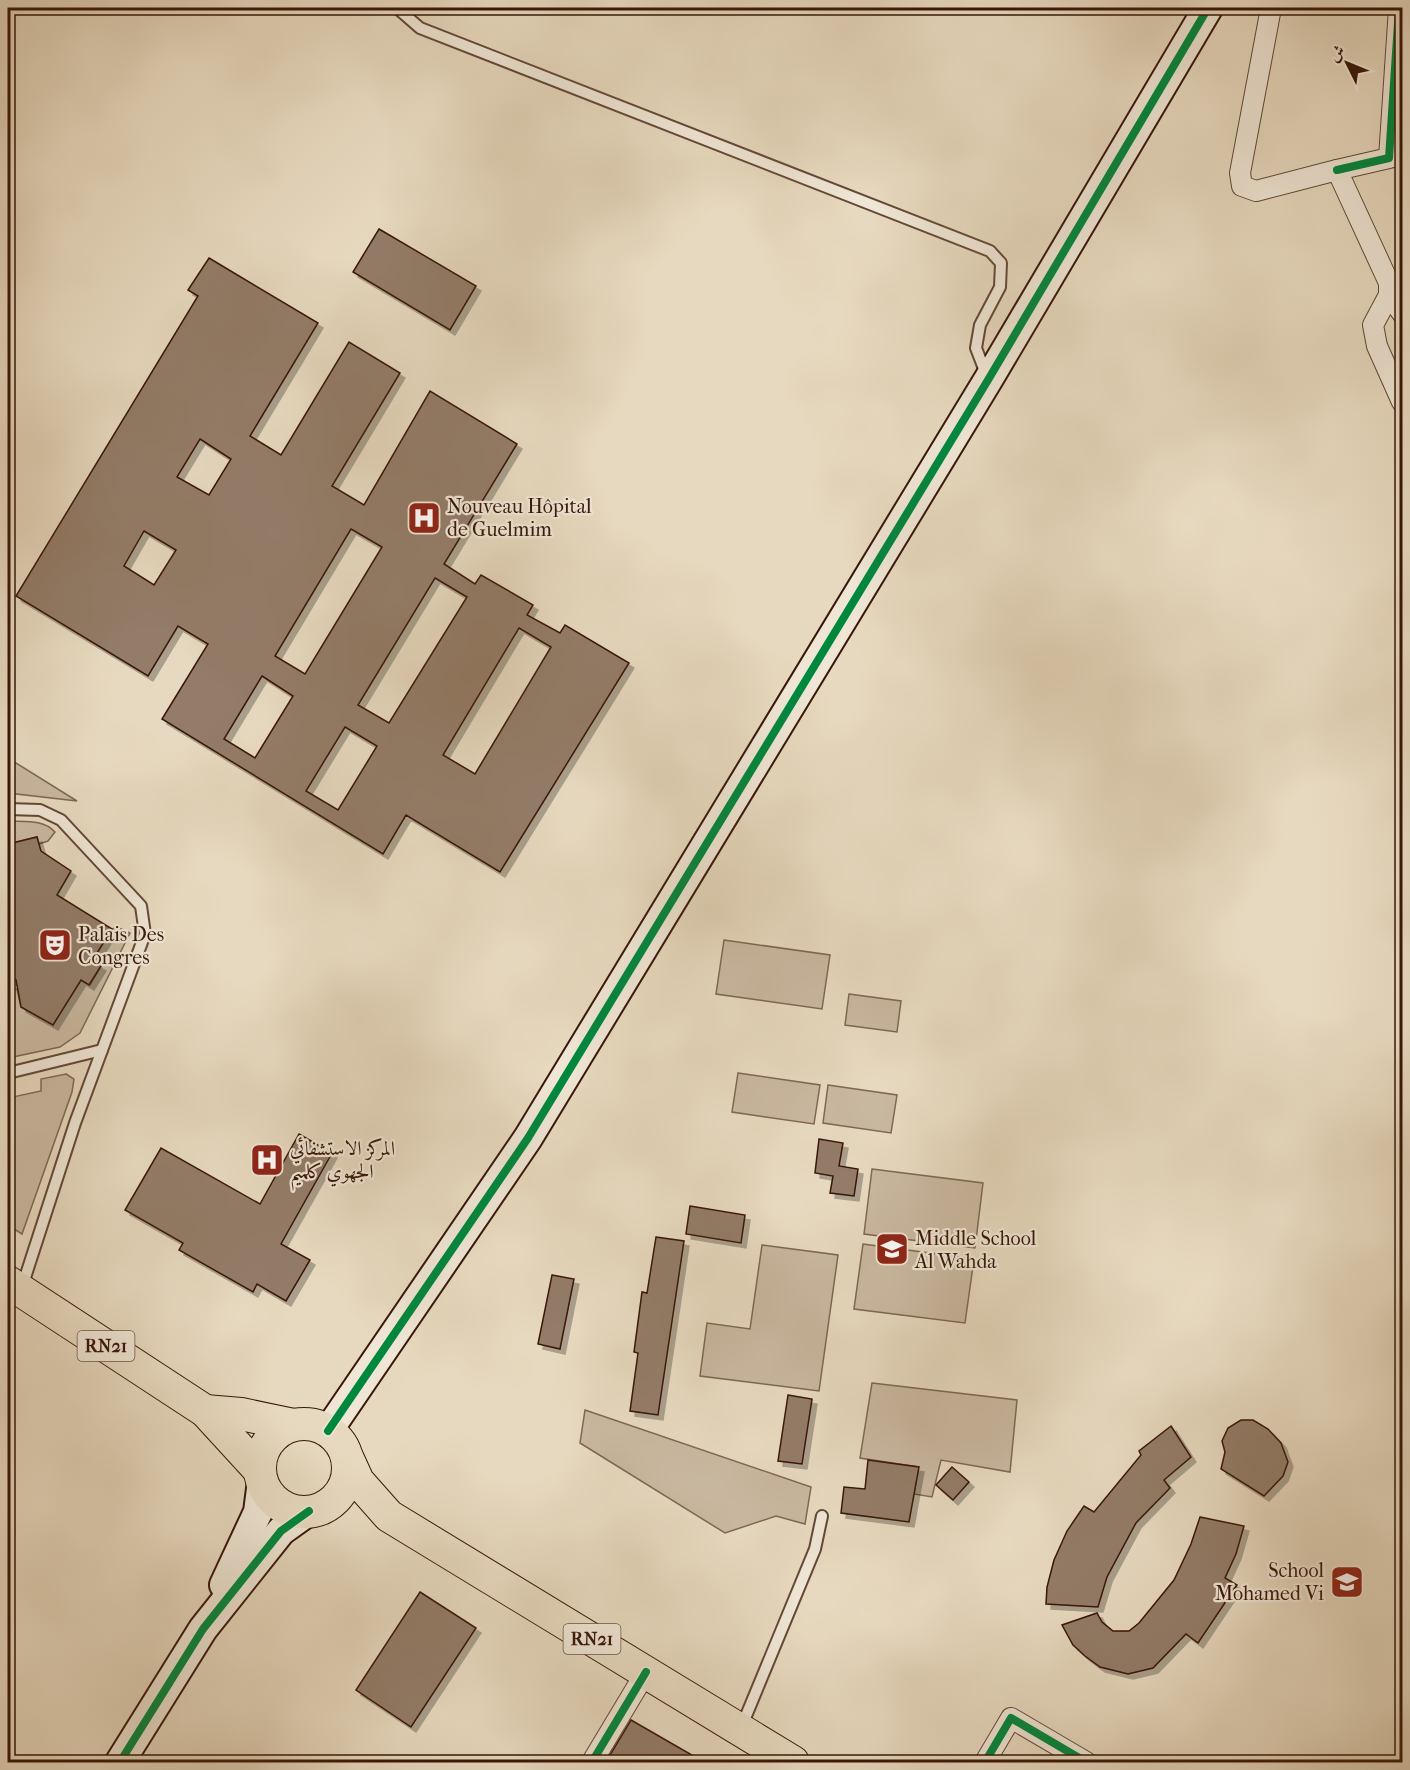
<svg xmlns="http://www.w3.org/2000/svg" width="1410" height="1770" font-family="'IM FELL French Canon',Amiri,serif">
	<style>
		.green { fill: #c9b8a0; stroke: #806754; stroke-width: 1.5 }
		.building { fill: #937b67; stroke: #381608; stroke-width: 1.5; fill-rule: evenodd; filter: url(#shadow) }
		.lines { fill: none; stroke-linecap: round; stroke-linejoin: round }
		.lane-casing { stroke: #644736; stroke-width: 14 }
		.street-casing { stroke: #644736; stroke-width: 22 }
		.secondary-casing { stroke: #381608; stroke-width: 32 }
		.primary-casing { stroke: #381608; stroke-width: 34 }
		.lane { stroke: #efe6d5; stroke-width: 10 }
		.street { stroke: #efe6d5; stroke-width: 20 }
		.secondary { stroke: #efe6d5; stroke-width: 28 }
		.primary { stroke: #e7d9bf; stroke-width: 32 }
		.cycleway-casing { stroke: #efe6d5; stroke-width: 11 }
		.cycleway { stroke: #00873e; stroke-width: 8 }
		.labels { text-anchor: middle; stroke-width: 4.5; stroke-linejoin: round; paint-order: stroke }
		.shield { fill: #efe6d5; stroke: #6f5446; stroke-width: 1.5 }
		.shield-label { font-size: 18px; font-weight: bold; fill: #381608 }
		.poi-label { font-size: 20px; fill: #381608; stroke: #efe6d5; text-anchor: start }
	</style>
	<defs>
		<filter id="shadow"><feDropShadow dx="5" dy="5" stdDeviation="0" flood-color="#0004"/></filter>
	</defs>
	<rect width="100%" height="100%" fill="#e7d9bf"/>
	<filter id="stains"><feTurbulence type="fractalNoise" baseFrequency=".00333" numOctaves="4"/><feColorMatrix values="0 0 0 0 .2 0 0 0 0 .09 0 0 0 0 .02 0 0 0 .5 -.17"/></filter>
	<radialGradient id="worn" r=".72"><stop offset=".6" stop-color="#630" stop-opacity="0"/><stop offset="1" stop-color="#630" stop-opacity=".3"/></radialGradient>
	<g class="green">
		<path d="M8,758L77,801L8,793Z"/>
		<path d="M8,821C25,822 43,819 55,832L48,841L39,844L37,837L8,844Z"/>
		<path d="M117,927L130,933L80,1033L60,1047L8,1058V991L17,989L21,1007L53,1025L81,980L90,985L101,966L92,961L112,929Z"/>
		<path d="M724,940L830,955L822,1009L716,994Z"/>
		<path d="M849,994L901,1001L897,1032L845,1025Z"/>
		<path d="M738,1073L820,1085L814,1124L732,1112Z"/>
		<path d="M66,1074L74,1079L72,1092L22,1234L8,1225V1098L41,1091V1079Z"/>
		<path d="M828,1085L897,1095L891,1133L823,1123Z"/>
		<path d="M872,1169L983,1183L975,1248L864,1234Z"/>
		<path d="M863,1244L974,1259L965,1323L854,1309Z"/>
		<path d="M762,1245L838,1255L819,1391L700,1376L707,1323L750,1329Z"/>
		<path d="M872,1383L1017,1400L1010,1472L941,1460L932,1497L914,1494L918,1467L860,1458Z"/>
		<path d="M585,1410L811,1487L805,1524L776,1516L725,1533L580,1443Z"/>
	</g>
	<g class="building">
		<path d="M379,229L476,286L450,330L353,272Z"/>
		<path d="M209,258L318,323L250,436L281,455L349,342L400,373L332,486L364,505L430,391L517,444L444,564L475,584L481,575L533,605L527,615L560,633L565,625L629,663L500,872L406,815L383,854L162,719L208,644L178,626L148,676L16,596L198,296L188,290ZM200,439L231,459L209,495L177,477ZM351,529L382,547L305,674L275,656ZM144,531L176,550L154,585L124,566ZM435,578L467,597L389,723L358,705ZM519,628L551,647L475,774L443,755ZM262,676L293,696L255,758L224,739ZM345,727L377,746L338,810L306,791Z"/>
		<path d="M37,837L41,851L71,871L57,895L112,929L92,961L101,966L89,985L81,980L53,1025L21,1007L16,980L8,982V844Z"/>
		<path d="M299,1134L332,1153L281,1244L310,1260L286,1301L257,1284L253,1292L179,1250L183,1243L125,1210L161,1148L260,1204Z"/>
		<path d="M819,1139L843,1143L839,1166L858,1169L854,1196L830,1193L833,1176L815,1173Z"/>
		<path d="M690,1206L745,1215L741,1243L686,1234Z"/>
		<path d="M656,1237L684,1241L658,1415L630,1411L638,1353L634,1352L642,1292L647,1293Z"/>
		<path d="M552,1275L574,1279L560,1349L538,1344Z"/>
		<path d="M788,1395L812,1399L802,1464L778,1461Z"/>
		<path d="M1241,1420H1253L1268,1429L1281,1443L1288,1462L1283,1476L1264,1496L1221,1469L1225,1452L1222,1441L1228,1428Z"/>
		<path d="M1171,1426L1191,1457L1164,1480L1170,1488L1136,1523L1107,1577L1098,1607L1046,1604L1047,1587L1054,1560L1067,1531L1084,1506L1094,1512L1141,1455L1139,1451Z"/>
		<path d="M868,1460L919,1467L909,1522L841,1513L844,1487L865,1489Z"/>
		<path d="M952,1467L969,1482L953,1500L936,1485Z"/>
		<path d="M1200,1517L1244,1526L1236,1554L1225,1578L1237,1585L1198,1643L1186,1634L1153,1668L1128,1674L1100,1667L1085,1656L1073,1645L1062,1625L1097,1613L1102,1622L1113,1631H1129L1139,1623L1174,1580L1191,1544Z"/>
		<path d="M420,1592L476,1628L411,1727L356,1690Z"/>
		<path d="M631,1720L704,1762H623L610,1755Z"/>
	</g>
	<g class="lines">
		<defs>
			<g id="lane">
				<path d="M397,8L420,28L990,251L1001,263L1000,287L980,325L976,348L986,374"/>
				<path d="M8,809L40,810L61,820L141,906L145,934L75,1123L22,1287"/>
				<path d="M8,1073L102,1050"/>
				<path d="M741,1728L815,1549L822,1516"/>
			</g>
			<g id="street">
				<path d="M1271,8L1240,173L1242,186L1256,191L1337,170L1389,283V295L1373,325L1377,346L1402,402"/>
				<path d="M1337,170L1389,158L1399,8"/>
				<path d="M1389,295L1402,313"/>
				<path d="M592,1762L646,1672"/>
				<path d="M985,1762L1011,1718L1086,1762"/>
			</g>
			<g id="secondary">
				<path d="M328,1431L528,1138L988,380L1208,8"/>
				<path d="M224,1585L258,1512L262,1481"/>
				<path d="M120,1762L203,1629L281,1531L309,1511"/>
			</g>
			<g id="primary">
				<path d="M8,1282L205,1411L260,1471"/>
				<path d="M205,1411L241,1414L293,1425"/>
				<circle cx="304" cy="1468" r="44"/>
				<path d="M348,1459L358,1481L389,1516L793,1762"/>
			</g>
		</defs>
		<use href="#lane" class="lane-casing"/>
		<use href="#street" class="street-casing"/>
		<use href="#secondary" class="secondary-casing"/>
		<use href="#primary" class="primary-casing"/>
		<use href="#lane" class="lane"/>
		<use href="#street" class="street"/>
		<use href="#secondary" class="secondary"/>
		<use href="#primary" class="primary"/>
		<defs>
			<g id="cycleway">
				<path d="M1337,170L1389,158L1399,8"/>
				<path d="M328,1431L528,1138L988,380L1208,8"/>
				<path d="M120,1762L203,1629L281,1531L309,1511"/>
				<path d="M592,1762L646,1672"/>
				<path d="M985,1762L1011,1718L1086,1762"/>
			</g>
		</defs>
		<use href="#cycleway" class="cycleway-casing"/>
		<use href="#cycleway" class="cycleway"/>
	</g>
	<defs>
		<symbol id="hospital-square" viewBox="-11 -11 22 22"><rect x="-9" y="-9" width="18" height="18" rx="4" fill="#8f2418" stroke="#efe6d5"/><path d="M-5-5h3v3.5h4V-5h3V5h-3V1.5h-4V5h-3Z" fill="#fff"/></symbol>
		<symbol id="theatre-square" viewBox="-11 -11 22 22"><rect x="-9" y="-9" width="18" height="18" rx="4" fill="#8f2418" stroke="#efe6d5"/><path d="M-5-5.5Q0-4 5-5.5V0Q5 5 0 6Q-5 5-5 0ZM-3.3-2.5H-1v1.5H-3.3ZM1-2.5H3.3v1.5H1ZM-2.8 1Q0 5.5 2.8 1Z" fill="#fff"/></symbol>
		<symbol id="university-square" viewBox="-11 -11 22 22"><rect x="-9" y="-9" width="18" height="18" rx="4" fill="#8f2418" stroke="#efe6d5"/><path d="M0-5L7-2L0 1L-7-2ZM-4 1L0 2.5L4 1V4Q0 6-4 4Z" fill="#fff"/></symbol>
		<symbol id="school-square" viewBox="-11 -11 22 22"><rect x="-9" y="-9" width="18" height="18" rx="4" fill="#8f2418" stroke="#efe6d5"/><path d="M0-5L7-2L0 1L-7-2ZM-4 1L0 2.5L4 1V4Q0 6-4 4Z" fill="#fff"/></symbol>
	</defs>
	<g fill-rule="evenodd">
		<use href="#hospital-square" x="405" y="499" width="38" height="38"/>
		<use href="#theatre-square" x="36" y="926" width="38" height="38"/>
		<use href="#hospital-square" x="248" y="1141" width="38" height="38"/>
		<use href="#university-square" x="873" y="1230" width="38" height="38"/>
		<use href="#school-square" x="1328" y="1563" width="38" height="38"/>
	</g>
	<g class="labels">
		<g class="shield">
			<rect x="77.5" y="1331" width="57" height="30" rx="4.5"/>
			<rect x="563.5" y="1624" width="57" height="30" rx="4.5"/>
		</g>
		<g class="shield-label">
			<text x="106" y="1352">RN21</text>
			<text x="592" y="1645">RN21</text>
		</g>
		<g class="poi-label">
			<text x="447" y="513">Nouveau Hôpital<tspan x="447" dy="23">de Guelmim</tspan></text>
			<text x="78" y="941">Palais Des<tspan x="78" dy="23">Congres</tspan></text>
			<text x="290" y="1155">المركز الاستشفائي<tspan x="290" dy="23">الجهوي كلميم</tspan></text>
			<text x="915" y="1245">Middle School<tspan x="915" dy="23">Al Wahda</tspan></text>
			<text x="1324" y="1577" text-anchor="end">School<tspan x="1324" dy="23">Mohamed Vi</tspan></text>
		</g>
	</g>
	<rect width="1410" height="1770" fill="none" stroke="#e7d9bf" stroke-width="30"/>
	<rect x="9" y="9" width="1392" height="1752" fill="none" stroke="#381608" stroke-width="3"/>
	<rect x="15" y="15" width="1380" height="1740" fill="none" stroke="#381608" stroke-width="1.5"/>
	<g transform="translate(1347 63) rotate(313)" stroke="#efe6d5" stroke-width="4.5" paint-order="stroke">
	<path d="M0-4.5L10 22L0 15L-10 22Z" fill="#381608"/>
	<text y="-9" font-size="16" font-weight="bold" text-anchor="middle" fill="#381608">ش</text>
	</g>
	<rect width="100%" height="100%" filter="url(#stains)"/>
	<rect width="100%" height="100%" fill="url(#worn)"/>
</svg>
